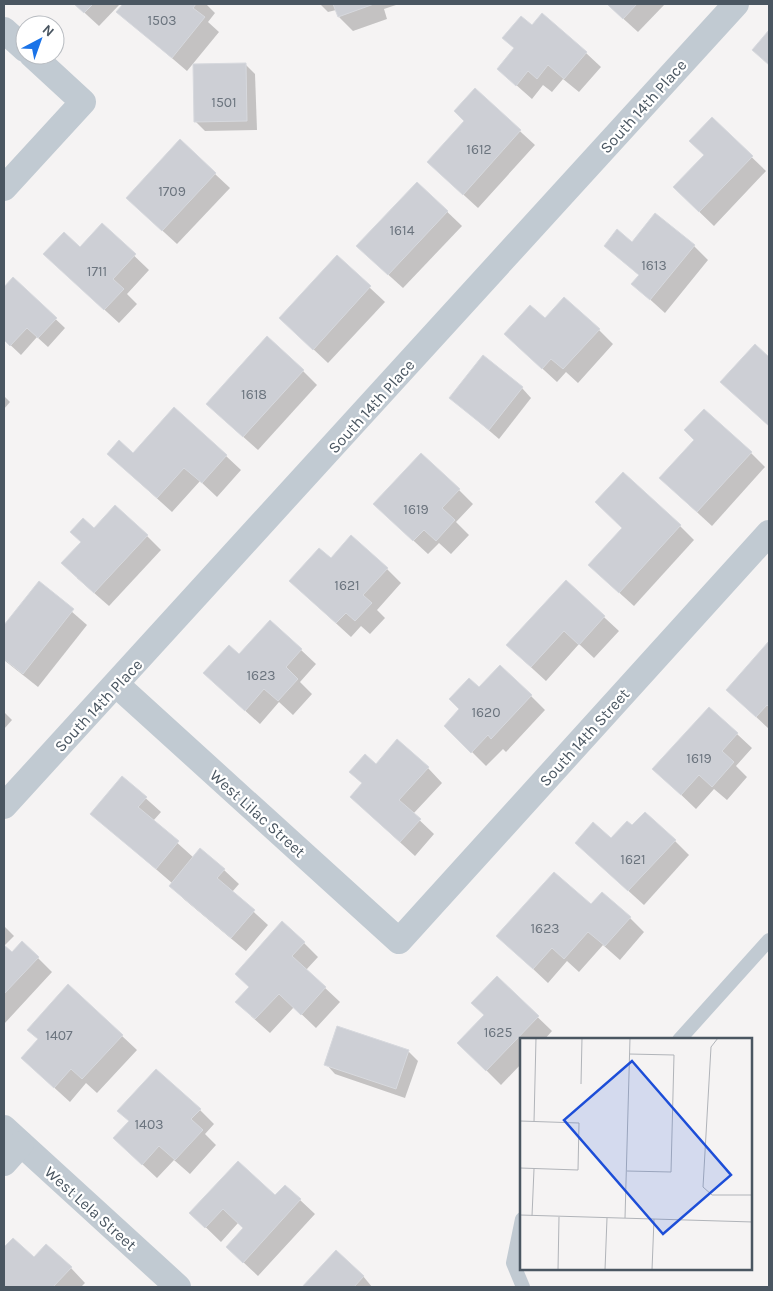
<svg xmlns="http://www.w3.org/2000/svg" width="773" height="1291" font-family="Karla,sans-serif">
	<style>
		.shadow { fill: #0003 }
		.building { fill: #cdcfd5; stroke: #d7d9de }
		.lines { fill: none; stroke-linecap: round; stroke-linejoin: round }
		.service { stroke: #c1cad2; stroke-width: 14 }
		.minor { stroke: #c1cad2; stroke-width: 26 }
		.labels { text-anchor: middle; stroke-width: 4.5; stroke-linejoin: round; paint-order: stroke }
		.number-label { font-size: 14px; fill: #6b747e }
		.street-label { font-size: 16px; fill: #4a5661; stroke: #fff }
		.inset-road { fill: none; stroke: #b1b4b9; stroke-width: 1 }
		.view { fill: #1d4ed8; fill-opacity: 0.15; stroke: #1d4ed8; stroke-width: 2.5 }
		.inset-edge { fill: none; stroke: #4a5661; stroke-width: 2.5 }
	</style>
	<rect width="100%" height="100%" fill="#f5f3f3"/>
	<g class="shadow">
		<path d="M75,4H120L99,26Z"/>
		<path d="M125,4H206L215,13L208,22L219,32L187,71L118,12Z"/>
		<path d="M320,4H399L384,9L387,19L353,31L339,17L336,10L328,12Z"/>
		<path d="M607,4H665L638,32Z"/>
		<path d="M532,27L586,53L601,67L579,92L563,79L552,92L543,85L532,99L498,69L515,49L504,38Z"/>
		<path d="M245,64L255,74L257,130L205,131L195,121Z"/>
		<path d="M475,90L535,145L478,208L443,176L466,121Z"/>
		<path d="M712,119L766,171L714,226L689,202L705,155Z"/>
		<path d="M215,174L230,188L177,244L142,212Z"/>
		<path d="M417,183L462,226L403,288L372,260Z"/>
		<path d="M102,225L149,270L127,294L137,304L119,323L59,268Z"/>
		<path d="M632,244L694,246L708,260L665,313L633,284L640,276L605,246Z"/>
		<path d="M337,257L385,302L328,363L295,332Z"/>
		<path d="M13,279L65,328L48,347L37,337L21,355L4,339V289Z"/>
		<path d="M545,320L599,330L613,344L578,383L566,372L557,382L520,348Z"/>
		<path d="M755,346L769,358V426L722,382Z"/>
		<path d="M303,371L317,385L258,450L222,418Z"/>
		<path d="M522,388L531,398L499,439L451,398Z"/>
		<path d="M4,396L10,402L4,409Z"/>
		<path d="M751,453L765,467L712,526L675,492Z"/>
		<path d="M108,454L226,456L241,470L217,497L200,481L172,512Z"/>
		<path d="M459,490L473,504L456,522L469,535L451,554L439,543L428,554L389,518Z"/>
		<path d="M680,526L694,540L634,606L604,579Z"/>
		<path d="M94,530L147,536L161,550L109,606L77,578Z"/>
		<path d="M331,560L387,569L401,583L377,610L385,618L370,634L361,626L351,637L305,595Z"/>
		<path d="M566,582L619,631L594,658L579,644L546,681L522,659Z"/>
		<path d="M39,583L87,625L38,687L4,660V627Z"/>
		<path d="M769,643V729L727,690Z"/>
		<path d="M301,650L316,664L300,682L312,694L293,715L279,702L260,724L219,687L239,656Z"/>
		<path d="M479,689L531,696L545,710L506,752L503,749L486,766L460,740Z"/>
		<path d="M709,708L752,748L736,766L747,777L727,800L714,789L696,809L654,769Z"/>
		<path d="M4,712L12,720L4,729Z"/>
		<path d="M376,765L428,768L442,783L413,814L434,834L415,856L366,811L363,784L350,772Z"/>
		<path d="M122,777L161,812L153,821L194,858L200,850L224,870L239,884L232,892L268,925L246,951L185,900L170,885L172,883L92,814Z"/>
		<path d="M633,827L675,841L689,855L644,905L591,857L611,840Z"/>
		<path d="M630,918L644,932L620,960L603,945L579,972L567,961L548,983L498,936Z"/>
		<path d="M4,926L14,936L4,946Z"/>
		<path d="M304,943L318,957L306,970L340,1002L316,1028L294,1007L270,1033L251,1016L250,987Z"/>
		<path d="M4,947L12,954L38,958L52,972L4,1024Z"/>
		<path d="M497,978L552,1031L544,1040H522V1063L501,1085L459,1043L486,1015Z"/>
		<path d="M122,1036L137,1050L97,1093L86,1083L70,1102L37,1072Z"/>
		<path d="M408,1051L418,1061L405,1098L335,1074L326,1064Z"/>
		<path d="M200,1110L214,1124L205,1134L216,1145L190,1174L174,1160L157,1178L129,1152Z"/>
		<path d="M285,1186L315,1214L258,1276L242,1261L245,1229L238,1223L221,1242L191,1213L275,1197Z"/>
		<path d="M13,1239L34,1259L71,1268L85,1283L81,1287H4V1249Z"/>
		<path d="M336,1251L363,1276L372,1287H304Z"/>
	</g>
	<g class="building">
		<path d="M74,4H93L84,13Z"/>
		<path d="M123,4H196L193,8L205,17L172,58L116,12Z"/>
		<path d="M333,4H374L338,17Z"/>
		<path d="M607,4H637L623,19Z"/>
		<path d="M542,13L587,52L564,79L548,65L537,79L528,71L516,86L497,69L514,48L502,38L521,16L532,25Z"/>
		<path d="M769,30V65L752,50Z"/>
		<path d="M246,63L247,121L194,122L193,64Z"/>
		<path d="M475,88L521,130L463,195L427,162L464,121L454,111Z"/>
		<path d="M712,117L753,156L699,212L673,187L704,155L689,141Z"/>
		<path d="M180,139L216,173L162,231L126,198Z"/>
		<path d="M417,182L448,211L388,275L356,246Z"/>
		<path d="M655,213L695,245L650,300L631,284L639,275L604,246L617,229L632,242Z"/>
		<path d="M102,223L136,254L113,279L124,289L104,310L43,254L64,232L80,247Z"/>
		<path d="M337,255L371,286L313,350L279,318Z"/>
		<path d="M13,277L57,318L38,338L27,328L10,346L4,340V287Z"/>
		<path d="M564,297L600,329L563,369L551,359L542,369L504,334L530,305L545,318Z"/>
		<path d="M267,336L304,370L243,437L206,404Z"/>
		<path d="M755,344L769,357V426L720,382Z"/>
		<path d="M483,355L523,387L489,430L449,398Z"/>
		<path d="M174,407L227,455L202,483L184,468L157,498L107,454L119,440L133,453Z"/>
		<path d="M704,409L752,452L697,512L659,478L694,440L684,430Z"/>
		<path d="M421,453L460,489L442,508L455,520L436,541L424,530L413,541L373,504Z"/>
		<path d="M623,472L681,525L619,593L588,565L622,528L595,502Z"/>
		<path d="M115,505L148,535L94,593L61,563L81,542L70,532L83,518L94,528Z"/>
		<path d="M351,535L388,568L363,595L372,603L355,621L346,613L336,623L289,581L319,548L331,558Z"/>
		<path d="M566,580L605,616L579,645L564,631L531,667L506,645Z"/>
		<path d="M39,581L74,609L23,674L4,659V625Z"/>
		<path d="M270,620L302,649L286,667L298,679L278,701L264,689L245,711L203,673L229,645L239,654Z"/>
		<path d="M769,641V707L767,705L756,717L726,690Z"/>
		<path d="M500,665L532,695L491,739L488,735L471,753L444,726L459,709L449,699L469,678L479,687Z"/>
		<path d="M709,707L738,733L722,751L734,762L712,787L699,775L681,795L652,769Z"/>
		<path d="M397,739L429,767L399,800L421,819L400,842L350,797L362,783L349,772L365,754L376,764Z"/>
		<path d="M122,776L147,797L138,807L179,841L156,869L90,814Z"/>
		<path d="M645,812L676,840L628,891L575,843L593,822L611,838L627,821L632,825Z"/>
		<path d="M200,848L225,869L217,878L255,910L231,938L169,886Z"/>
		<path d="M554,872L591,904L602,892L631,917L605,946L588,932L564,959L552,948L533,969L496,936Z"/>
		<path d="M282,921L305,942L292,956L326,987L301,1015L279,994L255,1019L235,1002L249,987L235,974Z"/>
		<path d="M22,941L39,957L4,994V945L12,952Z"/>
		<path d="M497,976L539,1016L486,1071L457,1043L484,1015L471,1003Z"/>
		<path d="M68,984L123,1035L82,1079L71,1069L54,1088L21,1058L38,1039L27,1030Z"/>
		<path d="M337,1026L409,1050L396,1089L324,1065Z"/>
		<path d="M156,1069L201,1109L191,1119L203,1130L175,1160L159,1146L142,1165L113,1138L129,1121L117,1111Z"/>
		<path d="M238,1161L275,1195L285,1185L301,1199L243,1263L226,1247L243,1228L223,1209L205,1228L189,1213Z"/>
		<path d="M13,1238L34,1257L46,1244L72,1267L53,1287H4V1247Z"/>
		<path d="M336,1250L364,1276L354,1287H302Z"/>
	</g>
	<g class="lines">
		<g class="service">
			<path d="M679,1040L769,940"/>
			<path d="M522,1219L513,1263L523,1287"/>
		</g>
		<g class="minor">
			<path d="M4,30L25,49"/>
			<path d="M4,188L83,102L32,55"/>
			<path d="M117,685L399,941L769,533"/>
			<path d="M4,806L736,4"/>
			<path d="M4,1128L178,1287"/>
			<path d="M4,1163L21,1144"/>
		</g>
	</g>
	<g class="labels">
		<g class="number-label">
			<text x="162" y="25">1503</text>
			<text x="224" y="107">1501</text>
			<text x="479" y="154">1612</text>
			<text x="172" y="196">1709</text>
			<text x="402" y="235">1614</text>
			<text x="654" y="270">1613</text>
			<text x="97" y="276">1711</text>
			<text x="254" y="399">1618</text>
			<text x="416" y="514">1619</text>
			<text x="347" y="590">1621</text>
			<text x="261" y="680">1623</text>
			<text x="486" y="717">1620</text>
			<text x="699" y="763">1619</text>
			<text x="633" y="864">1621</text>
			<text x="545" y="933">1623</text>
			<text x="498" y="1037">1625</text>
			<text x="59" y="1040">1407</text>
			<text x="149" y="1129">1403</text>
		</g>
		<g class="street-label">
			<text transform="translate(643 106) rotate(-48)" y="6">South 14th Place</text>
			<text transform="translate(371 406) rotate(-48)" y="6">South 14th Place</text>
			<text transform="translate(98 705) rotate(-47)" y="6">South 14th Place</text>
			<text transform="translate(584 737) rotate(-48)" y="6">South 14th Street</text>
			<text transform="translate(258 813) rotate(42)" y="6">West Lilac Street</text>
			<text transform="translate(91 1208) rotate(42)" y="6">West Lela Street</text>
		</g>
	</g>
	<g transform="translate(520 1038)">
		<rect width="232" height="232" fill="#f5f3f3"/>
		<path class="inset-road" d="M198,0L191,9L183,149L192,157H233M61,46L62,0M0,83L59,85L58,132L0,130M14,84L16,0M107,133L151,134L154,17L109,16M0,177L233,184M12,178L14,131M105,180L110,0M38,232L39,179M85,232L87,180M132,232L134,181"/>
		<path class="view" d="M112,23L211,137L143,196L44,82Z"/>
		<rect width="232" height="232" class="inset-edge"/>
	</g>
	<rect width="773" height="1291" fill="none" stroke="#4a5661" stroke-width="10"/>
	<g transform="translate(40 40) rotate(41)"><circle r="24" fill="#ffffff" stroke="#b7bbc0"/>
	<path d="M0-4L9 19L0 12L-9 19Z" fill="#1a73e8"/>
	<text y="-8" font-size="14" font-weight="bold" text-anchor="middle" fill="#4a5661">N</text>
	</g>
</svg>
